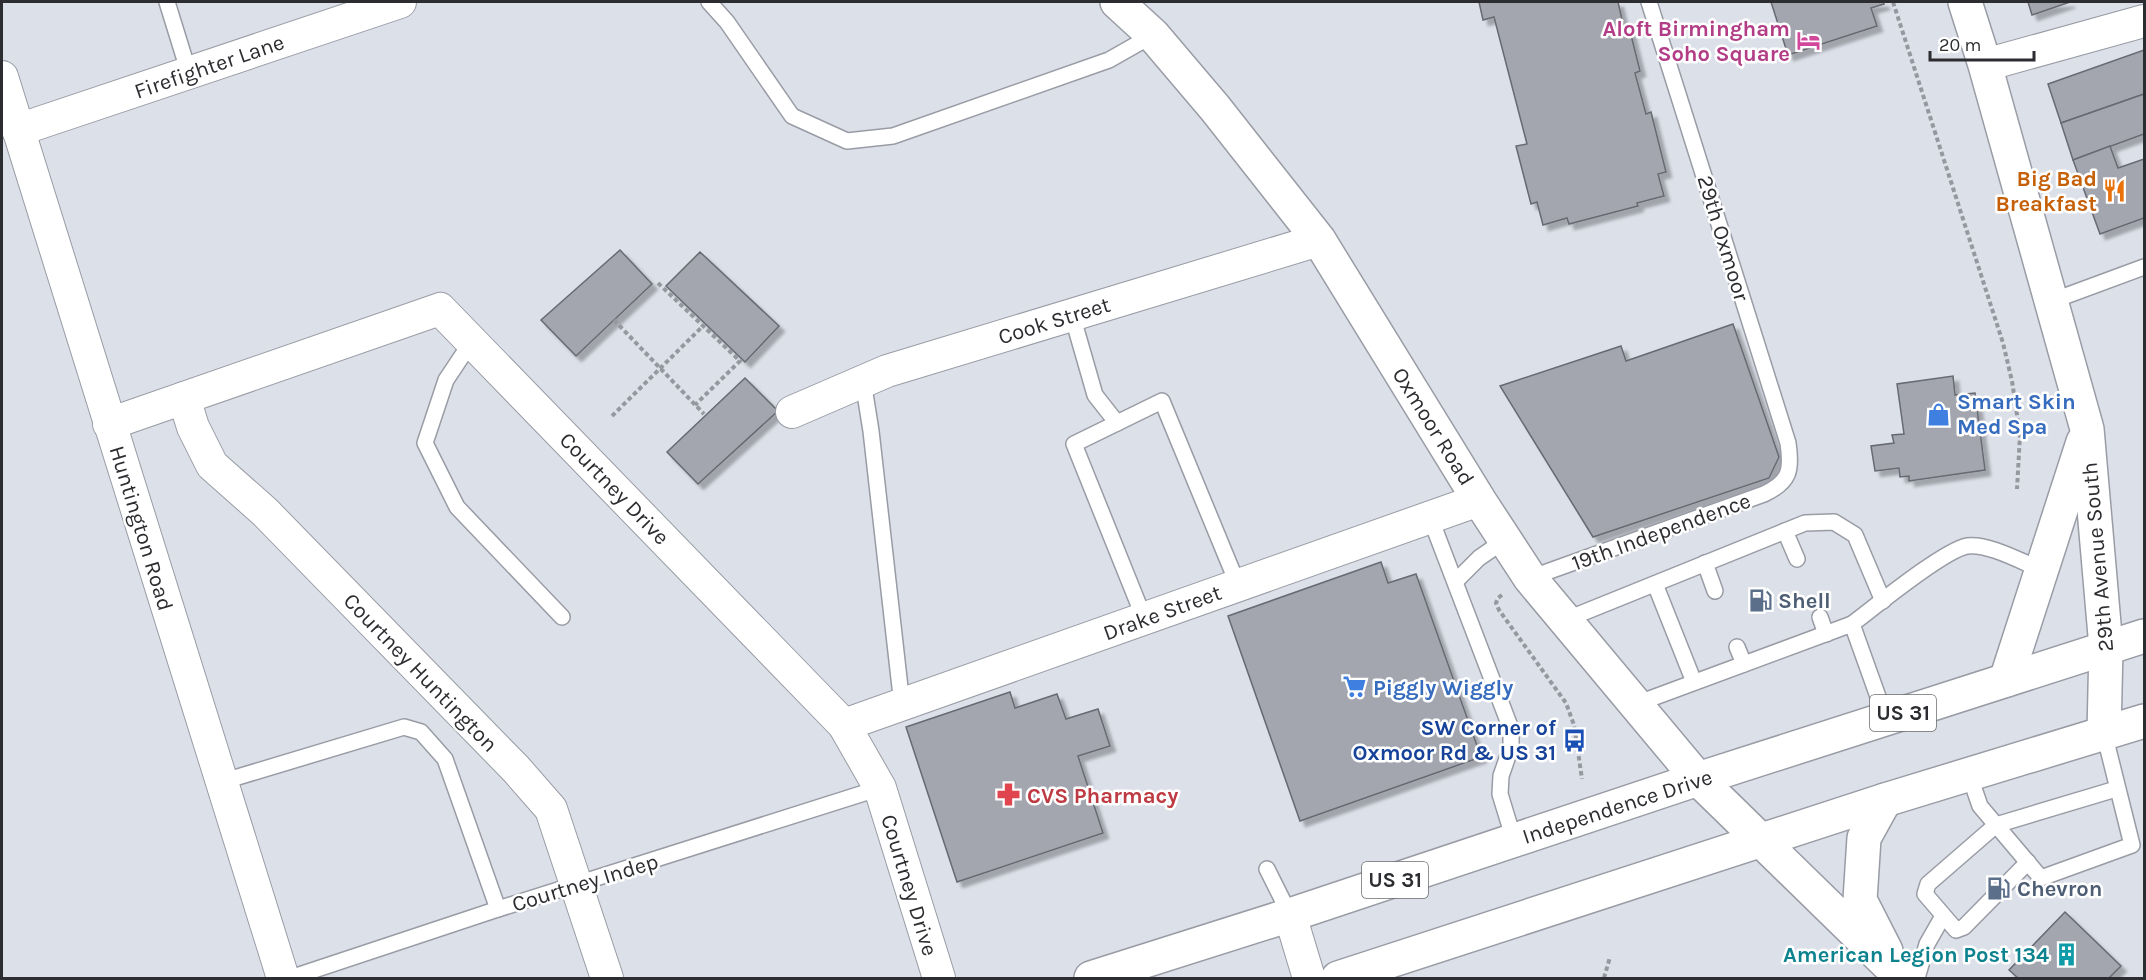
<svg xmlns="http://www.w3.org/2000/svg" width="2146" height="980" font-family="Karla,sans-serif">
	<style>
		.building { fill: #a3a6af; stroke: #676a72; stroke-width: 1.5; filter: url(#shadow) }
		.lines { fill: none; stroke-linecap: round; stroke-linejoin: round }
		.lane-casing { stroke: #999ca5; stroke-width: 18 }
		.street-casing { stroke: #999ca5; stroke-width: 34 }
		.secondary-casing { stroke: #999ca5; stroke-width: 36 }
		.primary-casing { stroke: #999ca5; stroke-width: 36 }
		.path { stroke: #95989f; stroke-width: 4; stroke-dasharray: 4.5 3; stroke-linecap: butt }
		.lane { stroke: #fff; stroke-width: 15 }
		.street { stroke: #fff; stroke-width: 32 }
		.secondary { stroke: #fff; stroke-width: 33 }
		.primary { stroke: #fff; stroke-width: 33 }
		.labels { text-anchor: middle; stroke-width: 5; stroke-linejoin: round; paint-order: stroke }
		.shield { fill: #fff; stroke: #6b6c6e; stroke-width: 1.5 }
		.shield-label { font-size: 21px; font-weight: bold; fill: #2c2d30 }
		.hotel-label { font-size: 22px; font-weight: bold; fill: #b23c85; stroke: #fff; text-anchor: end }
		.street-label { font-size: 22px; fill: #2c2d30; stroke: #fff }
		.food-label { font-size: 22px; font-weight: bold; fill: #c56008; stroke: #fff; text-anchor: end }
		.shop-label { font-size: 22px; font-weight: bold; fill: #366cbe; stroke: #fff; text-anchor: start }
		.service-label { font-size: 22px; font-weight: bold; fill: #4e5e75; stroke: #fff; text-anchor: start }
		.transit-label { font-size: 22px; font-weight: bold; fill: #164399; stroke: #fff; text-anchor: end }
		.health-label { font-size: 22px; font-weight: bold; fill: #be3a42; stroke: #fff; text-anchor: start }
		.culture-label { font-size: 22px; font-weight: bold; fill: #0d838f; stroke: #fff; text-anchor: end }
	</style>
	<defs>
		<filter id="shadow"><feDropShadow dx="5.5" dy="5.5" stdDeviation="1.5" flood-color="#0004"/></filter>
	</defs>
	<rect width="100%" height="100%" fill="#dce0e9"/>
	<g class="building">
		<path d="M1479,2H1618L1624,28L1629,27L1640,71L1635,73L1646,114L1651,112L1666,172L1658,174L1664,196L1637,203L1638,206L1569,224L1567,218L1543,225L1537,202L1531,204L1516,146L1527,144L1494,17L1483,20Z"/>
		<path d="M1771,2H1883L1884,4L1871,8L1877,26L1788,55Z"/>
		<path d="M2028,2H2070L2032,15Z"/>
		<path d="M2144,50V94L2061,123L2048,84Z"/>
		<path d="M2144,94V134L2073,160L2061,123Z"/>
		<path d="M2110,146L2118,168L2144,159V218L2100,234L2073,160Z"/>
		<path d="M620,250L652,284L576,356L541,320Z"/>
		<path d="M700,252L779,326L745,362L666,286Z"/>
		<path d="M1733,324L1779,457L1769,478L1593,537L1500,386L1621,346L1626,361Z"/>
		<path d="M1953,376L1955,395L1975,393L1985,470L1909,481V476L1900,477L1899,468L1875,471L1871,446L1894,443L1892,435L1904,434L1897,384Z"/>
		<path d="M745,378L778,411L698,484L667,452Z"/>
		<path d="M1381,562L1388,583L1416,574L1481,757L1300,821L1228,616Z"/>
		<path d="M1010,692L1015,708L1057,694L1066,719L1098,709L1110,746L1078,756L1103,833L957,882L906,727Z"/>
		<path d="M2065,912L2121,966L2109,978H2018L2009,970Z"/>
	</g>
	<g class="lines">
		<defs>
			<g id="lane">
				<path d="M167,2L189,73"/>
				<path d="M709,2L727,22L792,116L847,141L893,136L1109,60L1153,35"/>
				<path d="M2052,301L2144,267"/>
				<path d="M1072,315L1095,395L1117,423"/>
				<path d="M472,341L446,380L425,443L457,507L562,617"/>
				<path d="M863,381L871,431L902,705"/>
				<path d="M1430,517L1511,729V747L1501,776L1500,794L1514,840"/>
				<path d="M1785,531L1797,559"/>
				<path d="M1705,563L1715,591"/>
				<path d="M1530,578L1764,494C1790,482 1792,470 1788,443L1649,2"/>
				<path d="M1456,581L1479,558L1505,540"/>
				<path d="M1655,584L1694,682"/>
				<path d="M1820,617L1826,634"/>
				<path d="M1144,618L1074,444L1162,401L1238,585"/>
				<path d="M1565,620L1805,523L1834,522L1855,535L1883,601"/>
				<path d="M1852,624C1876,606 1943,551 1967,546C1988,543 2022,562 2042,570"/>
				<path d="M1737,647L1744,664"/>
				<path d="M1636,704L1852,624L1886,719"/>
				<path d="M1969,774L1980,806L2041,878L2132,845L2104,733"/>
				<path d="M221,782L404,727L421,732L445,759L498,909"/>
				<path d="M2028,862L1964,927L1956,930L1925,894L1928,884L1996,825L2116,789"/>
				<path d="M1267,869L1290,915"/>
				<path d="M290,978L498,909L880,788"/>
				<path d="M1917,978L1927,944L1943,916"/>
			</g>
			<g id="street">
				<path d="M1985,65L2144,21"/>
				<path d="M2,77L283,978"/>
				<path d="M18,130L400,2"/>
				<path d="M184,398L193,427L212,465L265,512L516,769L551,809L607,978"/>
				<path d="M792,412L887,371L1319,240"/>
				<path d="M109,424L440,309L844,725L880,788L939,978"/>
				<path d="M844,725L1479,500"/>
				<path d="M1290,915L1309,978"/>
			</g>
			<g id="secondary">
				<path d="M1117,2L1153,35L1215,108L1319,240L1479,500L1530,578L1698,779L1902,978"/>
				<path d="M1965,2L1985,65L2087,429L2106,647L2104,733"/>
				<path d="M2006,680L2083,442"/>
				<path d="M1885,800L1864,838L1860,900L1886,951"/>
			</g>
			<g id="primary">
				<path d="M1091,978L1290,915L1698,779L2144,636"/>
				<path d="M1338,978L1885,800L2144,721"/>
			</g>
		</defs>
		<use href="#lane" class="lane-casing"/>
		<use href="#street" class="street-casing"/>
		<use href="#secondary" class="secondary-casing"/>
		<use href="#primary" class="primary-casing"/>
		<g class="path">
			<path d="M1893,2L2003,343L2012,381L2020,435L2017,489"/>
			<path d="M658,283L740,361L695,405"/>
			<path d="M614,320L704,414"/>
			<path d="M612,416L703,326"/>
			<path d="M1502,595L1498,598L1496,603L1499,610L1566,703L1574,725L1582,779"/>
			<path d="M1604,978L1610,957"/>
		</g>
		<use href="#lane" class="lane"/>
		<use href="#street" class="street"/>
		<use href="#secondary" class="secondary"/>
		<use href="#primary" class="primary"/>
	</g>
	<defs>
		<symbol id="hotel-bare" viewBox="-9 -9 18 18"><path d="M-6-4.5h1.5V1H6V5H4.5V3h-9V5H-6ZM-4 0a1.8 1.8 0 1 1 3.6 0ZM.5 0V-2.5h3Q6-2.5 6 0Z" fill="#d1479c" stroke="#fff" stroke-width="2.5" paint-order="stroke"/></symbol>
		<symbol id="restaurant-bare" viewBox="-9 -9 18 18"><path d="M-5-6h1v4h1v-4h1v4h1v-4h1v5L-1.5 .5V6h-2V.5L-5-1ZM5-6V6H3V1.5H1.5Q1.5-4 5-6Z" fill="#e8710a" stroke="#fff" stroke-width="2.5" paint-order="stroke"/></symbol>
		<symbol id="shop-bare" viewBox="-9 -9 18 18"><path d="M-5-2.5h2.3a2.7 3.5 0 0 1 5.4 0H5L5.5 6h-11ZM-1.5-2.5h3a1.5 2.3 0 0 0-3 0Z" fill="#3f7fe0" stroke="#fff" stroke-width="2.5" paint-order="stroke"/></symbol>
		<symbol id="fuel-bare" viewBox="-9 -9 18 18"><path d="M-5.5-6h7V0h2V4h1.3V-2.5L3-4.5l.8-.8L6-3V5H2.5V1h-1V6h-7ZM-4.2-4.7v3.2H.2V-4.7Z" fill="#5c6f8a" stroke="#fff" stroke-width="2.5" paint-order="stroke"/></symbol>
		<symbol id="supermarket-bare" viewBox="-9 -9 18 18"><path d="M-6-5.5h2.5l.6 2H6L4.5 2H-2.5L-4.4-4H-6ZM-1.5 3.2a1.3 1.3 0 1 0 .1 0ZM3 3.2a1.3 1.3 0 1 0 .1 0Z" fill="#3f7fe0" stroke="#fff" stroke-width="2.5" paint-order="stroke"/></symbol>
		<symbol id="bus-bare" viewBox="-9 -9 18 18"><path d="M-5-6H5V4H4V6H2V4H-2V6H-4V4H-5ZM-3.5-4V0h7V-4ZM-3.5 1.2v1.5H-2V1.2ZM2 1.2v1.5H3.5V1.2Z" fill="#1a4fb4" stroke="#fff" stroke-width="2.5" paint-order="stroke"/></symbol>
		<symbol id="pharmacy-bare" viewBox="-9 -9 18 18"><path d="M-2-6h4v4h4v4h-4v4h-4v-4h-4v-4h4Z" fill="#e0444e" stroke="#fff" stroke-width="2.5" paint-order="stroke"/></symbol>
		<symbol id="building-bare" viewBox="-9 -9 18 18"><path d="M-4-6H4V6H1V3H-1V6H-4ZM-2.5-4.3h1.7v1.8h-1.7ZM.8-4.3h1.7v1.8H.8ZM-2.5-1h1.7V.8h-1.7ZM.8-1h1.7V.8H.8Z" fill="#0f9aa8" stroke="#fff" stroke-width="2.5" paint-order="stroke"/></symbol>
	</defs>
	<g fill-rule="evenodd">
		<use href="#hotel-bare" x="1792" y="24" width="33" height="33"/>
		<use href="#restaurant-bare" x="2098" y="174" width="33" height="33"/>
		<use href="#shop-bare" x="1922" y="398" width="33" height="33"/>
		<use href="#fuel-bare" x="1744" y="584" width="33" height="33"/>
		<use href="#supermarket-bare" x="1338" y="670" width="33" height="33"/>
		<use href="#bus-bare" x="1558" y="724" width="33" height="33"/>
		<use href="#pharmacy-bare" x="992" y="778" width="33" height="33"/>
		<use href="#fuel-bare" x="1982" y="872" width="33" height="33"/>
		<use href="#building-bare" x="2050" y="938" width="33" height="33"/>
	</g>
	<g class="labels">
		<g class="shield">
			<rect x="1870" y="695" width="66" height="36" rx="4.5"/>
			<rect x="1362" y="862" width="66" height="36" rx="4.5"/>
		</g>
		<g class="shield-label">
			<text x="1903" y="720">US 31</text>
			<text x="1395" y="887">US 31</text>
		</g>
		<g class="hotel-label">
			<text x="1790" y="36">Aloft Birmingham<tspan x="1790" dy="25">Soho Square</tspan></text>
		</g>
		<g class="street-label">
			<text transform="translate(209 66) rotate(-19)" y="8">Firefighter Lane</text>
			<text transform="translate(1724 238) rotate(73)" y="8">29th Oxmoor</text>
			<text transform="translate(1054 320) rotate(-17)" y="8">Cook Street</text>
			<text transform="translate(1434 426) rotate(58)" y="8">Oxmoor Road</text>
			<text transform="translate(615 488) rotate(46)" y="8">Courtney Drive</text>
			<text transform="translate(142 528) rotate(73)" y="8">Huntington Road</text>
			<text transform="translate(1661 531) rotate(-20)" y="8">19th Independence</text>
			<text transform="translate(2097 557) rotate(-95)" y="8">29th Avenue South</text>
			<text transform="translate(1162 612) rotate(-20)" y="8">Drake Street</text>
			<text transform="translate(421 672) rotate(46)" y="8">Courtney Huntington</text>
			<text transform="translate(1617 806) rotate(-18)" y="8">Independence Drive</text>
			<text transform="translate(585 882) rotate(-17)" y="8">Courtney Indep</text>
			<text transform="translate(910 885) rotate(73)" y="8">Courtney Drive</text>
		</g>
		<g class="food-label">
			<text x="2097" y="186">Big Bad<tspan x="2097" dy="25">Breakfast</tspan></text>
		</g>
		<g class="shop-label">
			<text x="1957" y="409">Smart Skin<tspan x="1957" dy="25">Med Spa</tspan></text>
			<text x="1373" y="695">Piggly Wiggly</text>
		</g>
		<g class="service-label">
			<text x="1778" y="608">Shell</text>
			<text x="2017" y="896">Chevron</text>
		</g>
		<g class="transit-label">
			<text x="1556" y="735">SW Corner of<tspan x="1556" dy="25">Oxmoor Rd &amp; US 31</tspan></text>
		</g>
		<g class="health-label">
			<text x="1027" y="803">CVS Pharmacy</text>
		</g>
		<g class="culture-label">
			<text x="2049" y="962">American Legion Post 134</text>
		</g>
	</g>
	<rect width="2146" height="980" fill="none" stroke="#2c2d30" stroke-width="6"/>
	<path d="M1930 51v9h104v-9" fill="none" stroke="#2c2d30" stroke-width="3"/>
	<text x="1939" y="51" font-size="18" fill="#2c2d30" stroke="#ffffff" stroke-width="4.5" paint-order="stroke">20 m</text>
</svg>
